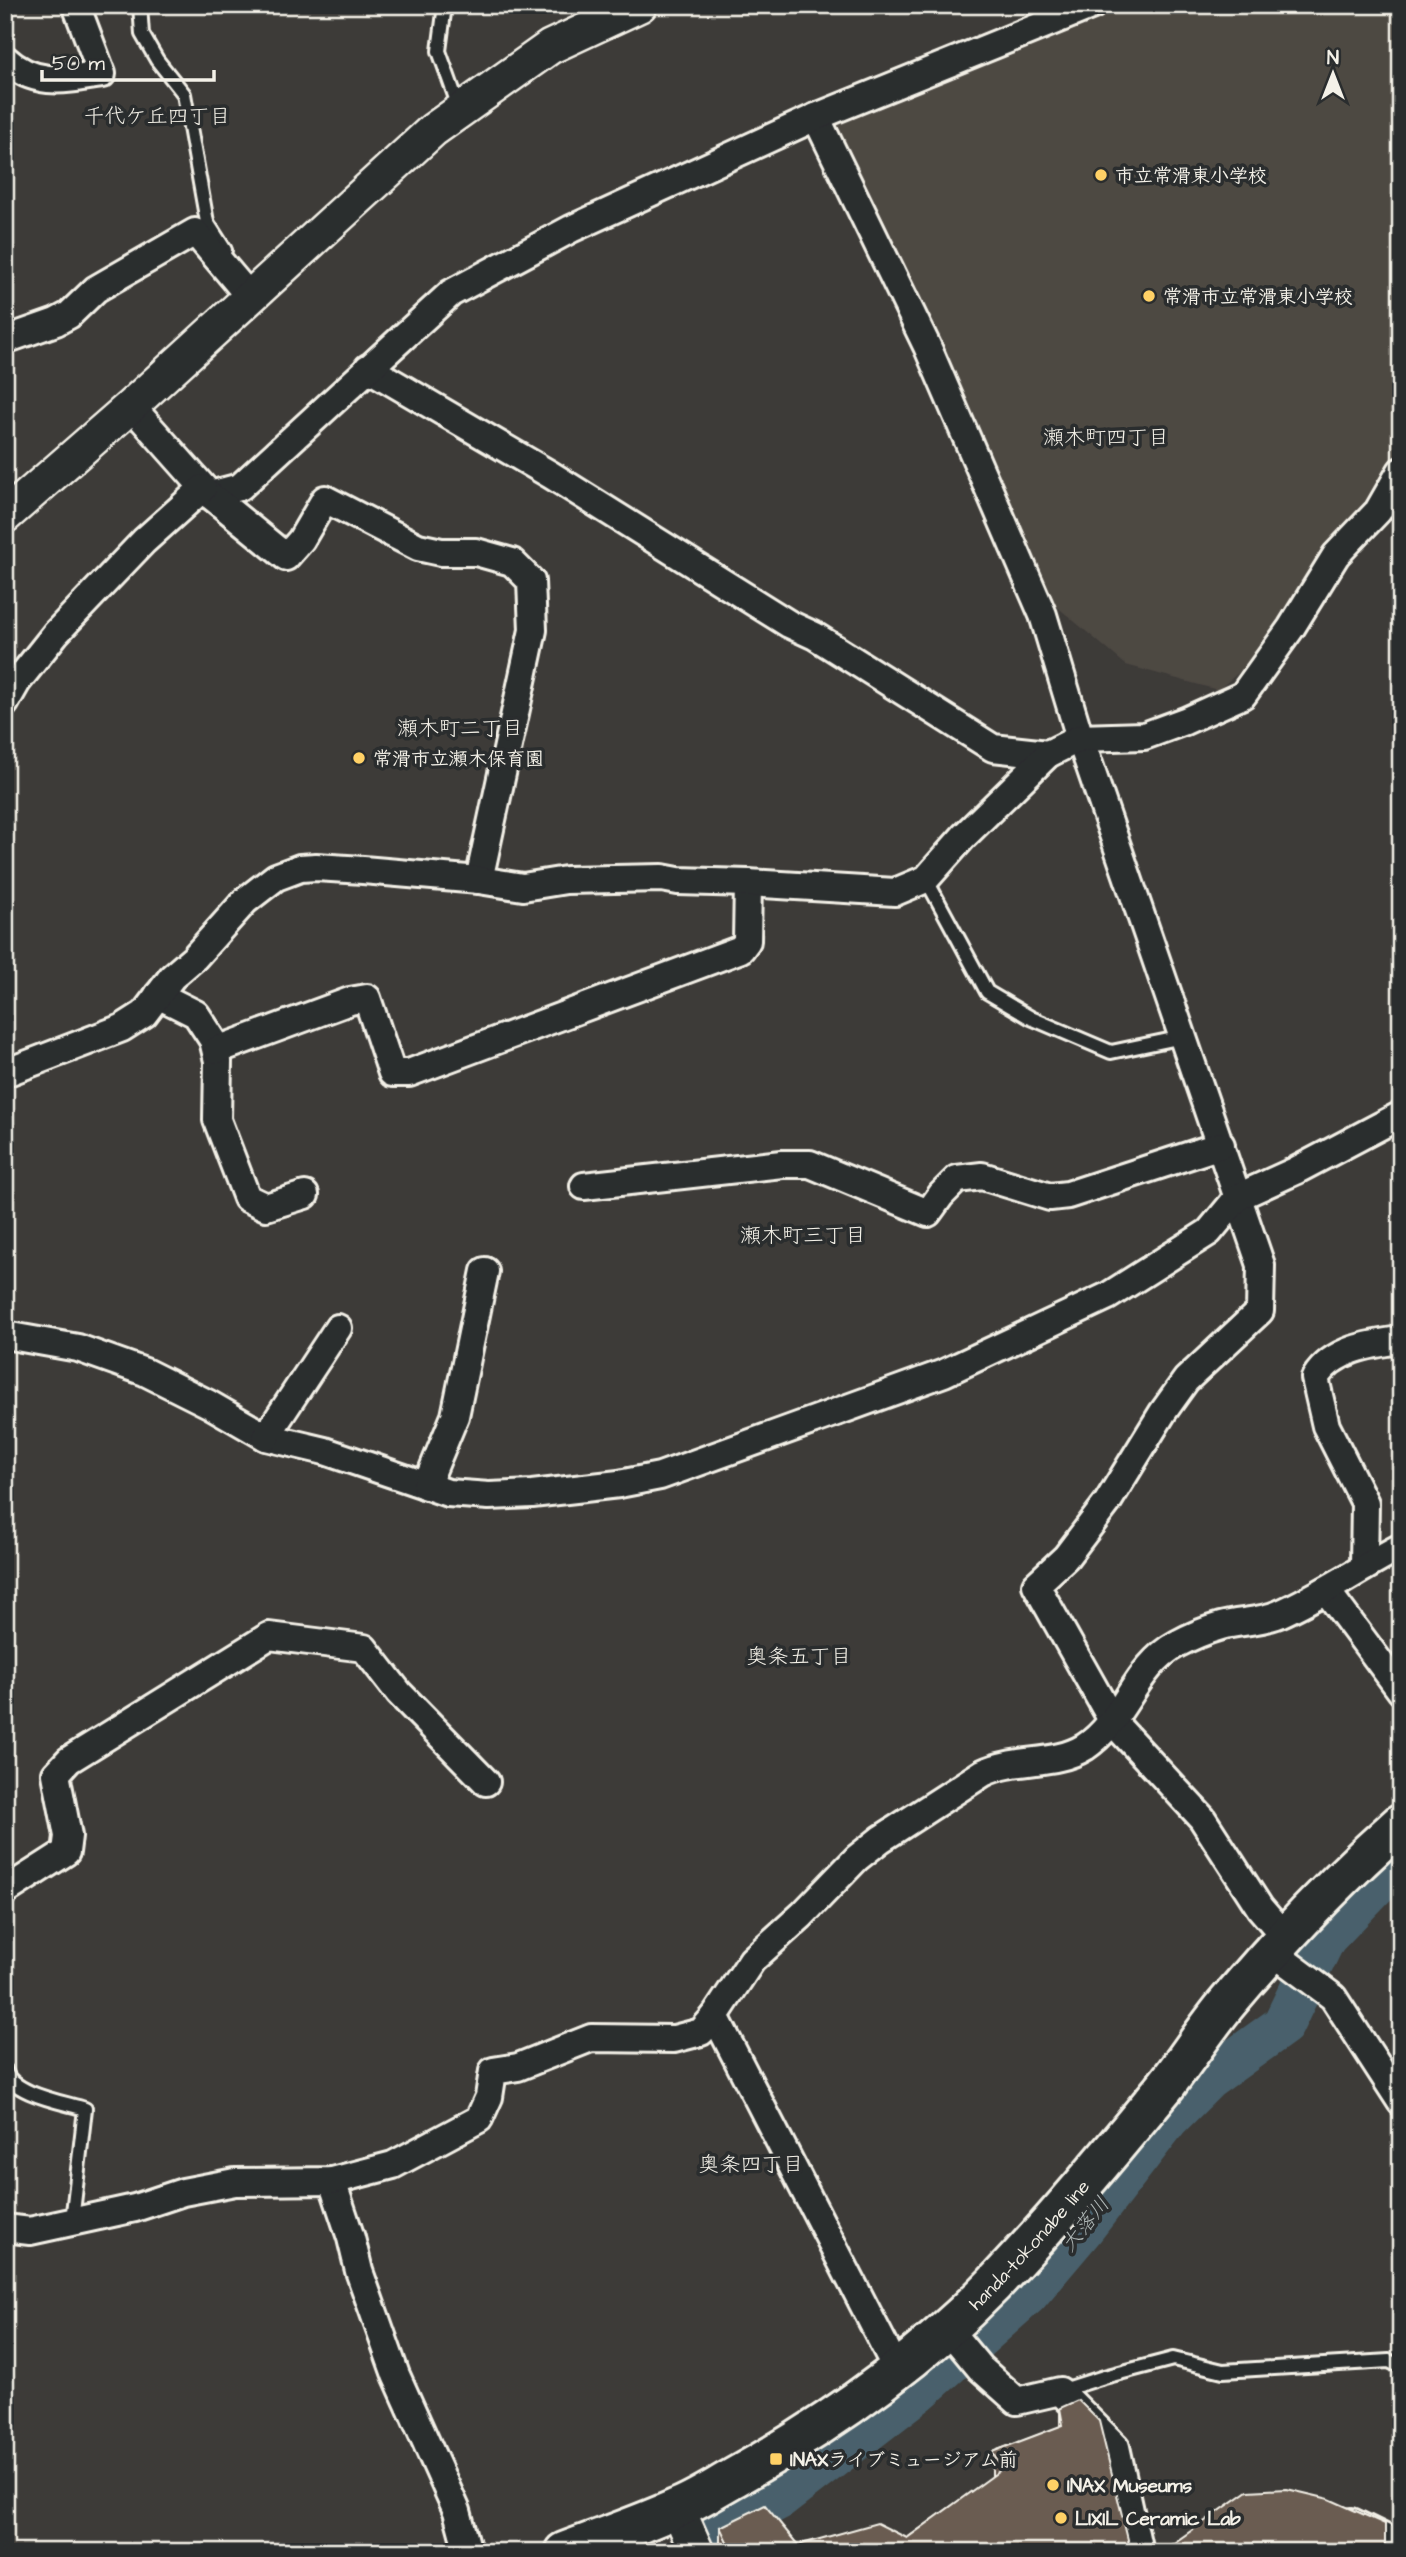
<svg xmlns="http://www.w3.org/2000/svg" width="1406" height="2557" font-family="'Architects Daughter','Klee One',sans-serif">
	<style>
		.built { fill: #4d4843 }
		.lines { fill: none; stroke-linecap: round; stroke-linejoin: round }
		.river { stroke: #48616c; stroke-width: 42 }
		.service-casing { stroke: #f4f1e8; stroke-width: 18 }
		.minor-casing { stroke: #f4f1e8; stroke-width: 32 }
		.tertiary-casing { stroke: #f4f1e8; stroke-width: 38 }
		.primary-casing { stroke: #f4f1e8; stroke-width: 44 }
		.service { stroke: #2a2d2e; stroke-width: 12 }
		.minor { stroke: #2a2d2e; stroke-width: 26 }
		.tertiary { stroke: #2a2d2e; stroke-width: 33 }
		.primary { stroke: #2a2d2e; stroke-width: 38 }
		.wall { fill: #5b4f46; stroke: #f4f1e8; stroke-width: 2 }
		.building { fill: #6a5c51; stroke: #f4f1e8; stroke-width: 2 }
		.poi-dot { fill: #ffd166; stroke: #2a2d2e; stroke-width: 2.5 }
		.labels { text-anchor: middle; stroke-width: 7; stroke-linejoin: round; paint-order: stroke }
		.poi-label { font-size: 19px; font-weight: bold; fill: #f4f1e8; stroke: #2a2d2e; text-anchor: start }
		.street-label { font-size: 19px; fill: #f4f1e8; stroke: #2a2d2e }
		.neighbourhood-label { font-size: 21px; fill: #f4f1e8; stroke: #2a2d2e }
		.water-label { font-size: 21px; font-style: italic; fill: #afb7b6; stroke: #2a2d2e }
	</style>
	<rect width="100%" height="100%" fill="#3d3b38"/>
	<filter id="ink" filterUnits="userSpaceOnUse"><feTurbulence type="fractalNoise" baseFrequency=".0143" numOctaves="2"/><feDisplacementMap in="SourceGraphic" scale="14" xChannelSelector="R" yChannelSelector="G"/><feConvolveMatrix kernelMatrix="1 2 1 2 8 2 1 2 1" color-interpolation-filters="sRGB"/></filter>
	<g filter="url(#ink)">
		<path class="built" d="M1093,5H1401V475L1291,628L1218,690L1126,665L1029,583L816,117Z"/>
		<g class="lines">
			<path class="river" d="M712,2534L779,2499L919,2391L1028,2294L1083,2229L1168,2119L1208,2079L1283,2025L1325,1938L1401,1859"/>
			<defs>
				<g id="service">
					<path d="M140,5L142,34L157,60L184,94L207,222L225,250"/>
					<path d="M445,5L439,51L459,107"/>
					<path d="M926,879L987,992L1031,1018L1111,1052L1183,1037"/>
					<path d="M5,2070C11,2094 63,2102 85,2109L72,2221"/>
					<path d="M1060,2391L1104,2377L1173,2359L1223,2371L1389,2361L1401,2367"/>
				</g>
				<g id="minor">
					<path d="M5,59C35,87 65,80 102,74L76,5"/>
					<path d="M816,117L927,346L1043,615L1080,738L1261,1265L1260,1311L1186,1380L1163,1412L1107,1503L1066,1557L1036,1585L1113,1722L1202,1818L1260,1908L1285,1937L1283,1952L1286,1962L1333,1997L1401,2102"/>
					<path d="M5,340L56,322L69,315L96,289L195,232L249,296"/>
					<path d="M368,368L551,475L789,624L815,636L993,748L1048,754"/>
					<path d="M131,406L210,495L240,487L451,293L571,229L816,117L1093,5"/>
					<path d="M210,495L286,557L301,540L325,499L418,547L441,552H476L512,562L531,581L533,630L479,880"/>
					<path d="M5,703L17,682L56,633L144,541L203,488"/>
					<path d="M158,995L196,1014L213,1040L218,1061L217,1120L247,1198L266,1207L305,1195"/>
					<path d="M217,1050L350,1001L367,998L392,1073H409L741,949L747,941L748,883"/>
					<path d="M5,1073L122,1028L144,1014L172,977L194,958L245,901L276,877L300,868L316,867L363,870L479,880L523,887L566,880L662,878L678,881L748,883L895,892L926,879L964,836L1048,754L1080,738L1144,736L1185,721L1243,695L1291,628L1336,555L1378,511L1401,471"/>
					<path d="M584,1186L782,1164H810L928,1213L941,1195L957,1179L982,1176L1050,1197L1068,1195L1221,1145"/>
					<path d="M5,1335L78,1348L145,1372L209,1404L266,1437L325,1451L448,1493L489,1496L532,1494L619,1484L660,1476L944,1373L1108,1296L1209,1232L1238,1197L1295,1171L1401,1115"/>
					<path d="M266,1437L338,1328"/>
					<path d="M426,1486L455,1416L485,1271"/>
					<path d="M1364,1566L1365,1503L1326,1426L1315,1378C1333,1349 1370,1344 1401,1340"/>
					<path d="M1326,1590L1401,1691"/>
					<path d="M5,1891L66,1852L68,1836L56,1774L69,1760L269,1636L364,1648L399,1693L486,1782"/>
					<path d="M715,2016L897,2370"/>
					<path d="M332,2181L351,2238L359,2271L396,2375L457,2511L468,2552"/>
					<path d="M5,2228L30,2231L135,2208L183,2192L235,2182L332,2181L393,2165L479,2119L489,2097L493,2071L518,2067L591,2038L674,2039L701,2032L715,2016L752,1960L802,1915L857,1858L881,1839L983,1773C1016,1757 1054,1766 1085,1747C1125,1721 1134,1667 1177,1644C1190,1637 1207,1630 1221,1626C1240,1621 1260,1622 1279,1614C1321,1596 1360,1568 1401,1547"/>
					<path d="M947,2328L980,2368L1017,2401L1060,2391L1116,2447L1139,2552"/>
					<path d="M1352,2522L1401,2546"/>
				</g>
				<g id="tertiary">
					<path d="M5,516L131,406L433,130L550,47L640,5"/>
					<path d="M678,2509L697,2552"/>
				</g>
				<g id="primary">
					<path id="s1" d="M564,2552C601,2538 639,2525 675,2509C696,2501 715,2488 735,2477C828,2425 919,2361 993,2285C1054,2221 1111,2152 1167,2084C1188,2057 1206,2028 1228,2002C1281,1939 1339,1878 1401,1823"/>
				</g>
			</defs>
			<use href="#service" class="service-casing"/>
			<use href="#minor" class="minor-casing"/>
			<use href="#tertiary" class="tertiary-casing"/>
			<use href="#primary" class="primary-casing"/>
			<use href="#service" class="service"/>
			<use href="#minor" class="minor"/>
			<use href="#tertiary" class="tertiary"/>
			<use href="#primary" class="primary"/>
		</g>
		<path class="wall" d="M1060,2408L1131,2552L720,2551V2527L798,2545L907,2538L992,2477V2452L1060,2427Z"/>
		<g class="building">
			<path d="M1078,2400L1099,2421L1131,2552H732L720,2527L765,2505L798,2545L877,2523L907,2538L1002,2469L992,2452L1063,2425L1060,2408Z"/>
			<path d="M1287,2489L1329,2499L1385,2524V2552H1161L1248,2491Z"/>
		</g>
	</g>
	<g class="poi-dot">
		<circle cx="1101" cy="175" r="7"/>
		<circle cx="1149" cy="296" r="7"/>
		<circle cx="359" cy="758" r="7"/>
		<rect x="769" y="2452" width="14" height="14" rx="3.5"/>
		<circle cx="1053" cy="2485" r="7"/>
		<circle cx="1061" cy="2518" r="7"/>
	</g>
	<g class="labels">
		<g class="poi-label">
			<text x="1115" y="182">市立常滑東小学校</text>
			<text x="1163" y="303">常滑市立常滑東小学校</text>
			<text x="373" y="765">常滑市立瀬木保育園</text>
			<text x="790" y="2466">INAXライブミュージアム前</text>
			<text x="1067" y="2492">INAX Museums</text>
			<text x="1075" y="2525">LIXIL Ceramic Lab</text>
		</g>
		<g class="street-label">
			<text dy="7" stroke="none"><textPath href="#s1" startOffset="564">handa-tokonabe line</textPath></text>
		</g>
		<g class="neighbourhood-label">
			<text x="157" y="123">千代ケ丘四丁目</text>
			<text x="1106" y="444">瀬木町四丁目</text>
			<text x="460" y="735">瀬木町二丁目</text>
			<text x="803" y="1242">瀬木町三丁目</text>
			<text x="799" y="1663">奥条五丁目</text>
			<text x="751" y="2171">奥条四丁目</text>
		</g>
		<g class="water-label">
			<text transform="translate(1085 2224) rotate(-51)" y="7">大落川</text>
		</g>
	</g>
	<rect width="1406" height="2557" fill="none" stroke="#2a2d2e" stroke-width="28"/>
	<rect x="14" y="14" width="1378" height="2529" fill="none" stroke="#f4f1e8" stroke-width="2.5" filter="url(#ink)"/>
	<g transform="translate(1333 74)" stroke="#2a2d2e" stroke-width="5" paint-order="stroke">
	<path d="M0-5L12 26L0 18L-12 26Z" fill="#f4f1e8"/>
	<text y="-10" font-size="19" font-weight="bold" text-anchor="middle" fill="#f4f1e8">N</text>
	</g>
	<path d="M42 70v10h172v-10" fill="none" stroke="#f4f1e8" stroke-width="3.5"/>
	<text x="52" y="70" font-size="21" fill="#f4f1e8" stroke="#2a2d2e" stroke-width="5" paint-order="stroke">50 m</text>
</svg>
